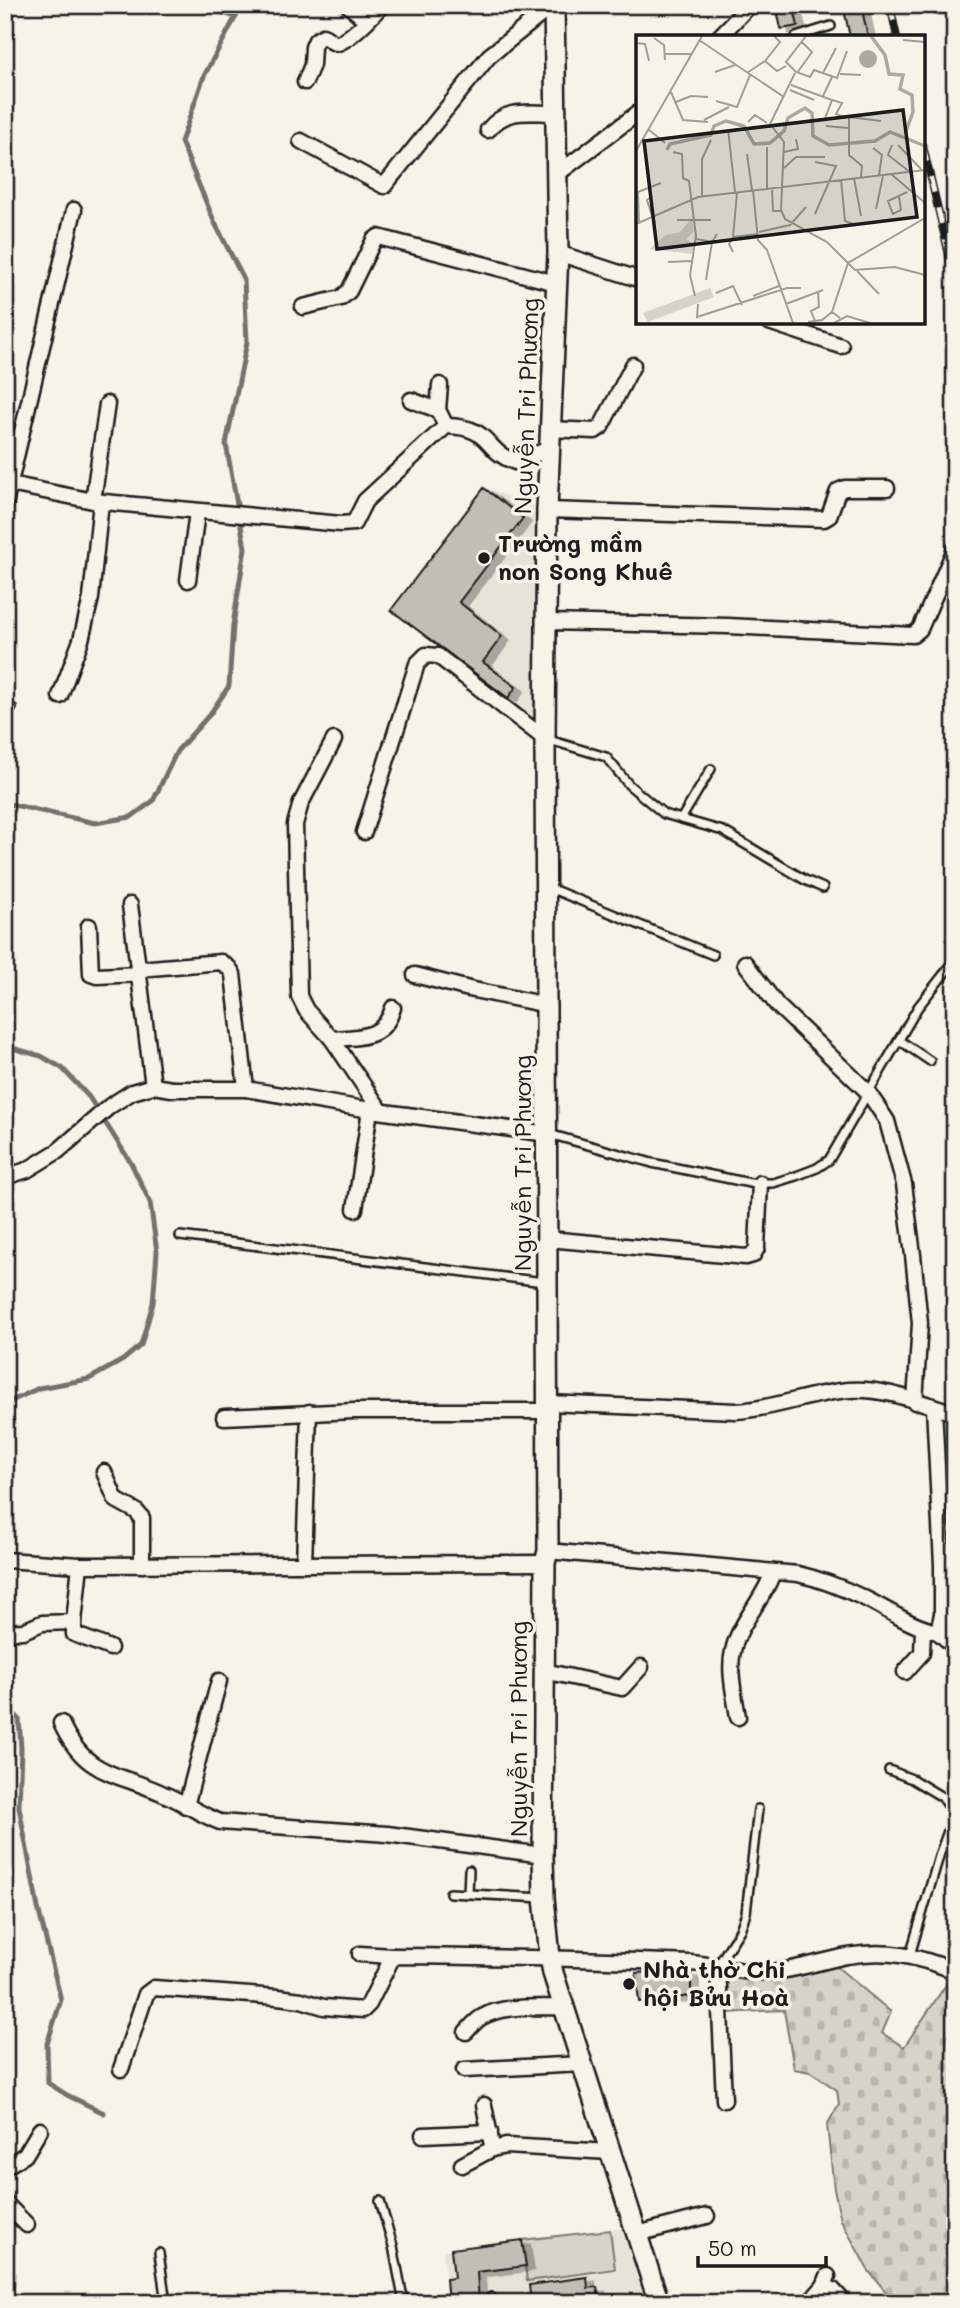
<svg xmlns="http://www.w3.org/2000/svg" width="960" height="2308" font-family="Mali,sans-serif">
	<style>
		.built { fill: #e6e3d9 }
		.cemetery { fill: url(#cemetery-stones); stroke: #7a7874; stroke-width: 2 }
		.garden { fill: #d7d3cb; stroke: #7a7874; stroke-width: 2 }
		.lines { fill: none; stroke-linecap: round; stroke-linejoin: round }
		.stream { stroke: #72716c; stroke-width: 5 }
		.building { fill: #c0beb5; stroke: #1c1c1c; stroke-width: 2; filter: url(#shadow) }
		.lane-casing { stroke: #1c1c1c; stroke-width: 12 }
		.street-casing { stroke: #1c1c1c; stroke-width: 19 }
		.secondary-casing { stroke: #1c1c1c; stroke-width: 24 }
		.lane { stroke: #f7f3e8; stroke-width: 7 }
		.street { stroke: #f7f3e8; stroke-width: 14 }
		.secondary { stroke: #f7f3e8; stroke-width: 19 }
		.rail-casing { stroke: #1c1c1c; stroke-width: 8 }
		.rail { stroke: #f7f3e8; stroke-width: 5; stroke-dasharray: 16; stroke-linecap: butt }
		.poi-dot { fill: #1c1c1c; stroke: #f7f3e8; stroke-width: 2.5 }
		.labels { text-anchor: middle; stroke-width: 7; stroke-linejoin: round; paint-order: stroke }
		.street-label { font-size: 24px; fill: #1c1c1c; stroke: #f7f3e8 }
		.poi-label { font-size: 24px; font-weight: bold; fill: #1c1c1c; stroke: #f7f3e8; text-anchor: start }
		.inset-river { fill: none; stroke: #aca9a2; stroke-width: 3.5 }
		.inset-road { fill: none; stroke: #9f9d96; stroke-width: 2 }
		.view { fill: #1c1c1c; fill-opacity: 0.15; stroke: #1c1c1c; stroke-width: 3.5 }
		.inset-edge { fill: none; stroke: #1c1c1c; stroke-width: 3.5 }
	</style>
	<defs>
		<pattern id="cemetery-stones" width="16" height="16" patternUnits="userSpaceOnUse" patternTransform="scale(1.75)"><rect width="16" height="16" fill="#d7d3cb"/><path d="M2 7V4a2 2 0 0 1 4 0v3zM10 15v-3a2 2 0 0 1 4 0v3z" fill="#b8b5ae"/></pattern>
		<filter id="shadow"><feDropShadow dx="8" dy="4.5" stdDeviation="0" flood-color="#0004"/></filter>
	</defs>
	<rect width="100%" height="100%" fill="#f7f3e8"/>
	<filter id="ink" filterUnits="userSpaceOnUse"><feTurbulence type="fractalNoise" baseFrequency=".0143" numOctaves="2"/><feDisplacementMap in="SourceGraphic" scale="14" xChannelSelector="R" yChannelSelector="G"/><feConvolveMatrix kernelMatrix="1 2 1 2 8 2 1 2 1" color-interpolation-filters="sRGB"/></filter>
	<g filter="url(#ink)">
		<g class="built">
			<path d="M484,488L538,507L535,724L391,610Z"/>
			<path d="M625,2228L649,2303H448L443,2250Z"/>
		</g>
		<path class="cemetery" d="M836,1966L891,2012L882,2033L904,2047L952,1976L955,1978V2303H895L868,2270L841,2220L834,2189L827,2125L839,2104L837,2090L810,2072L794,2069L784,2010L726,2013L724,1972Z"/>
		<path class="garden" d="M610,2230L615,2269L527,2281L522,2240Z"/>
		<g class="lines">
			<g class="stream">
				<path d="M197,5L236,17"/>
				<path d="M5,803L95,823L131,817L153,801L177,751L210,714L229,686L233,625L245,548L226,444L247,342L244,280L214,221L181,142L204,76L242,5"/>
				<path d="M5,1046L41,1056L62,1068L89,1097L131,1163L150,1202L157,1252L153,1303L141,1345L123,1360L89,1379L39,1388L5,1404"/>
				<path d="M5,1704L19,1719L21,1748L19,1807L38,1908L61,2000L47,2044L48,2083L67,2095L104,2113"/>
			</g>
		</g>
		<g class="building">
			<path d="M776,5H793L798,26L781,29Z"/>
			<path d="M843,5H861L868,37H850Z"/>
			<path d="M484,488L523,518L459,602L502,636L483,662L516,687L508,698L391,610Z"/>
			<path d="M661,1971L691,1973V1996L639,2002L636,1973Z"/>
			<path d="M522,2240L526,2266L477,2272L479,2303H448L446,2279L454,2278L451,2249Z"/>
			<path d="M587,2277L588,2288L597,2287L600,2303H531L529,2285Z"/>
		</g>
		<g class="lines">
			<defs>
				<g id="lane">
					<path d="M796,37L831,26"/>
					<path d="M5,705L12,708"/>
					<path d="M546,739L606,757L629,785L664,814L723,831L805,880L823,888"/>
					<path d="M681,819L711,769"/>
					<path d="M547,887L713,955"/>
					<path d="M899,1040L930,1061"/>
					<path d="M549,1134L652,1163L750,1183H773L796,1176L817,1168L829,1160L918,1007L955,960"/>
					<path d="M180,1236L544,1282"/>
					<path d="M889,1770L912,1779L942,1797L950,1808L952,1820L940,1853L910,1955"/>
					<path d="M450,1893L544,1898"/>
					<path d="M468,1893L469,1870"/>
					<path d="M718,1965L740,1930L746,1913L758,1809"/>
					<path d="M380,2201L393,2246L404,2303"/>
					<path d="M159,2253L166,2303"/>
					<path d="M491,2297L493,2303"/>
				</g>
				<g id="street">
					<path d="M348,5L367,21"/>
					<path d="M719,37L750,5"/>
					<path d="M305,82L312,65L313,47L316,40L323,36C329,38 332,44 338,43C351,39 373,15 382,5"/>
					<path d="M488,130C507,107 527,113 555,113"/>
					<path d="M301,141L384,186L489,56L553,5"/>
					<path d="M556,175L638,113"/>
					<path d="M558,253L638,279"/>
					<path d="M303,307L341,298L349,291L374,240L378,237L556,283"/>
					<path d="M769,322L841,346"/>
					<path d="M440,385L438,410L446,426"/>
					<path d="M411,400L438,410"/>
					<path d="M549,429L595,431L601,427L633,365"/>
					<path d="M10,484L93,501L341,524L354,523L365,501L446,426C493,427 482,450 515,462L549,449"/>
					<path d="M93,501L107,404"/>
					<path d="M5,504L74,210"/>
					<path d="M547,510L824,519L829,516L838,491L845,488H887"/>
					<path d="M188,580L197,512"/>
					<path d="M546,622L728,626L913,635L920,629L955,549"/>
					<path d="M60,696L81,640L91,598L101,502"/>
					<path d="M334,740L301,803L295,824L299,996L306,1010L332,1039L381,1111"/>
					<path d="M364,832L417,664L426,655L438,656L545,739"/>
					<path d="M130,905L153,1086"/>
					<path d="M89,926L91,974L97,976L140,974"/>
					<path d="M745,963L777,1005L868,1092L887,1121L904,1184L913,1255L920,1323L915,1402"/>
					<path d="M139,969L221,962L229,968L233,974L246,1089"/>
					<path d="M415,975L469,989L547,1005"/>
					<path d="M332,1039C361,1037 384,1039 393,1008"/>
					<path d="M5,1177L27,1170L58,1151L110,1106L132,1092L153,1086L172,1089H246L370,1110L548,1134"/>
					<path d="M355,1209L370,1110"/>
					<path d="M548,1239L746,1257L753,1255L757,1248L760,1183"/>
					<path d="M547,1403L736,1411C775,1409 810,1393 849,1390C884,1387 921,1403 955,1413"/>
					<path d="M934,1407L942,1565V1614L938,1632L955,1647"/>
					<path d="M224,1417L354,1411H547"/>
					<path d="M104,1472L116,1500L136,1511L142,1518V1565"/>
					<path d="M548,1551L798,1574C820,1579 843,1588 864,1598C889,1610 911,1627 938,1632"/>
					<path d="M5,1560L80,1565L545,1563"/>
					<path d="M304,1564L309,1412"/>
					<path d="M74,1622V1634L110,1648"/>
					<path d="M5,1632L23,1631L42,1623L74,1622L80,1565"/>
					<path d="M544,1671L622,1688L641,1667"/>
					<path d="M905,1672L922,1653L923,1629"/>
					<path d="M738,1717C735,1697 728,1671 733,1651C739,1622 764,1600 773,1572"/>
					<path d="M61,1723C86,1778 118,1772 166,1795C185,1803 201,1815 220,1822L387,1834L543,1855"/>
					<path d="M186,1806L219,1681"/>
					<path d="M360,1954L393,1956"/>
					<path d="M718,1965L724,2100"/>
					<path d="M466,2032C471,2027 476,2020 482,2017C505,2004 538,2008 564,2007"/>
					<path d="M121,2069L146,1994L154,1988L278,1997L301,2000L324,2007L363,2010L369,2004L393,1956C492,1957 591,1958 690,1963C713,1964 737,1972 758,1972C789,1973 817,1962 847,1956C888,1949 917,1956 955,1971"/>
					<path d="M464,2070L582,2064"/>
					<path d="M484,2105L491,2141"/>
					<path d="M423,2135L490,2132"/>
					<path d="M462,2165L492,2149L506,2146L610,2152"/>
					<path d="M5,2167L25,2155L40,2130"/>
					<path d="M5,2203L27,2225"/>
					<path d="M637,2234L707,2216"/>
					<path d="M824,2286L833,2290L845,2303"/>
					<path d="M809,2303L824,2286L828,2276"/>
				</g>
				<path id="secondary" d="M554,5L558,253L547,510L545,739L548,1551L545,1563L543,1855L544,1898L550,1957L553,1973L659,2303"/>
			</defs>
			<use href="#lane" class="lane-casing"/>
			<use href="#street" class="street-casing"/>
			<use href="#secondary" class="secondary-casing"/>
			<use href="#lane" class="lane"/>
			<use href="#street" class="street"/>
			<use href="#secondary" class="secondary"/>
			<defs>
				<g id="rail">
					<path d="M890,5L897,37"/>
					<path d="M923,146L955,280"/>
				</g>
			</defs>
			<use href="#rail" class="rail-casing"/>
			<use href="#rail" class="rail"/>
		</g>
	</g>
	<g class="poi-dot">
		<circle cx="484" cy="558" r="7"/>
		<circle cx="629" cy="1984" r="7"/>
	</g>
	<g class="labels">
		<g class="street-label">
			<text transform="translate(527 406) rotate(-88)" y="8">Nguyễn Tri Phương</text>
			<text transform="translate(523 1163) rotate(-90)" y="8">Nguyễn Tri Phương</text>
			<text transform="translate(519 1729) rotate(-90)" y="8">Nguyễn Tri Phương</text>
		</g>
		<g class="poi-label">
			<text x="498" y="552">Trường mầm<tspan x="498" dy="28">non Song Khuê</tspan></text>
			<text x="643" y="1978">Nhà thờ Chi<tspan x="643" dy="28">hội Bửu Hoà</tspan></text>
		</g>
	</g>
	<g transform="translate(636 35)">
		<rect width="289" height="289" fill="#f7f3e8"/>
		<path d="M74,253L78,262L12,287L7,278Z" fill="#d7d3cb"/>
		<path d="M56,183L58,196L50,204L58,209L56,219L13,214L30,200L44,197Z" fill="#d7d3cb"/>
		<path d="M223 24a9 9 0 1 1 18 0a9 9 0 1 1-18 0Z" fill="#aca9a2"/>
		<path class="inset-river" d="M235,1L249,20L253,39L267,40L264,54L276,60L277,77L269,99M31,115L34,109L75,100L78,91L90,86L108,91L118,109L134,108L148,96L152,83L169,73L176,78L177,101L193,110L239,106L254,97L289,111"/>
		<path class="inset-road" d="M170,1L150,27L160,37L174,42L178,35L201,43L211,16M18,3L28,10L29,25M63,5L148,62M267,5L289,7M0,8L9,9L13,26M29,19H56M129,26L141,36L150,31M79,37L99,30M111,38L129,26L144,7L138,1M161,38L176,17L166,7M187,38L200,13M204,39L225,40M155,50L196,65L188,86M154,55L178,65M35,57L47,85L72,87M187,61L196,42M196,65L206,68L200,79L205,81L245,86M80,66L101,72L114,40M40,67L55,61L72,62M213,82V120L226,131L225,142M68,85L93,72M112,87L119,80L131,88M134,89L148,107L145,175L149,184L191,207L219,235L259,232L289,240M134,89L159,38M190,91L212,93M12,94L29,108M92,94L99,157M256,110L252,120L274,137M262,110L285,134M237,113L246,120L243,140M0,116L66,1M37,117L46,119L47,143L53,146L60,201L54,240L59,261M148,117L162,114L160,104M111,119L116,155M179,127L200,131L179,179M148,133L160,122H189M255,139L288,167M218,143L225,181M205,144L209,186L220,190M136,153L137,176H145M131,154V112M117,155L122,205L131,215L157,288M16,161L11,165L16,181M66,161V124L75,105M263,162L265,175L257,179L252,166L271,157M240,174L247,141M41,185H75M3,187L2,157L25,148M0,189L62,162L289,135M123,197L154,190L170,172M97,202L101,158M60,204L76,207L81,199M97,217L93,209L97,202L122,199M32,227L55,226M221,236L243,259M70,245L76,207M80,258L97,251L106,270M117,261L143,251M62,269L61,282L151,253H165M150,269L187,255M204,283L196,277L212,228L289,183M179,286L175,276L183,272L182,257M172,287L186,285L196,277M198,288L211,281L234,288"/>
		<path class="view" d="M267,75L281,182L21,214L8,106Z"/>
		<rect width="289" height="289" class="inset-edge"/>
	</g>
	<rect width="960" height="2308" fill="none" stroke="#f7f3e8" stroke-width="28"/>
	<rect x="14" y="14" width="932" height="2280" fill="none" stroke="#1c1c1c" stroke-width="2.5" filter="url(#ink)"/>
	<path d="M698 2256v10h128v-10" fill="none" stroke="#1c1c1c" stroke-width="3.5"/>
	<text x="708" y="2256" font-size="21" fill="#1c1c1c" stroke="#f7f3e8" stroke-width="5" paint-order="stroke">50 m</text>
</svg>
